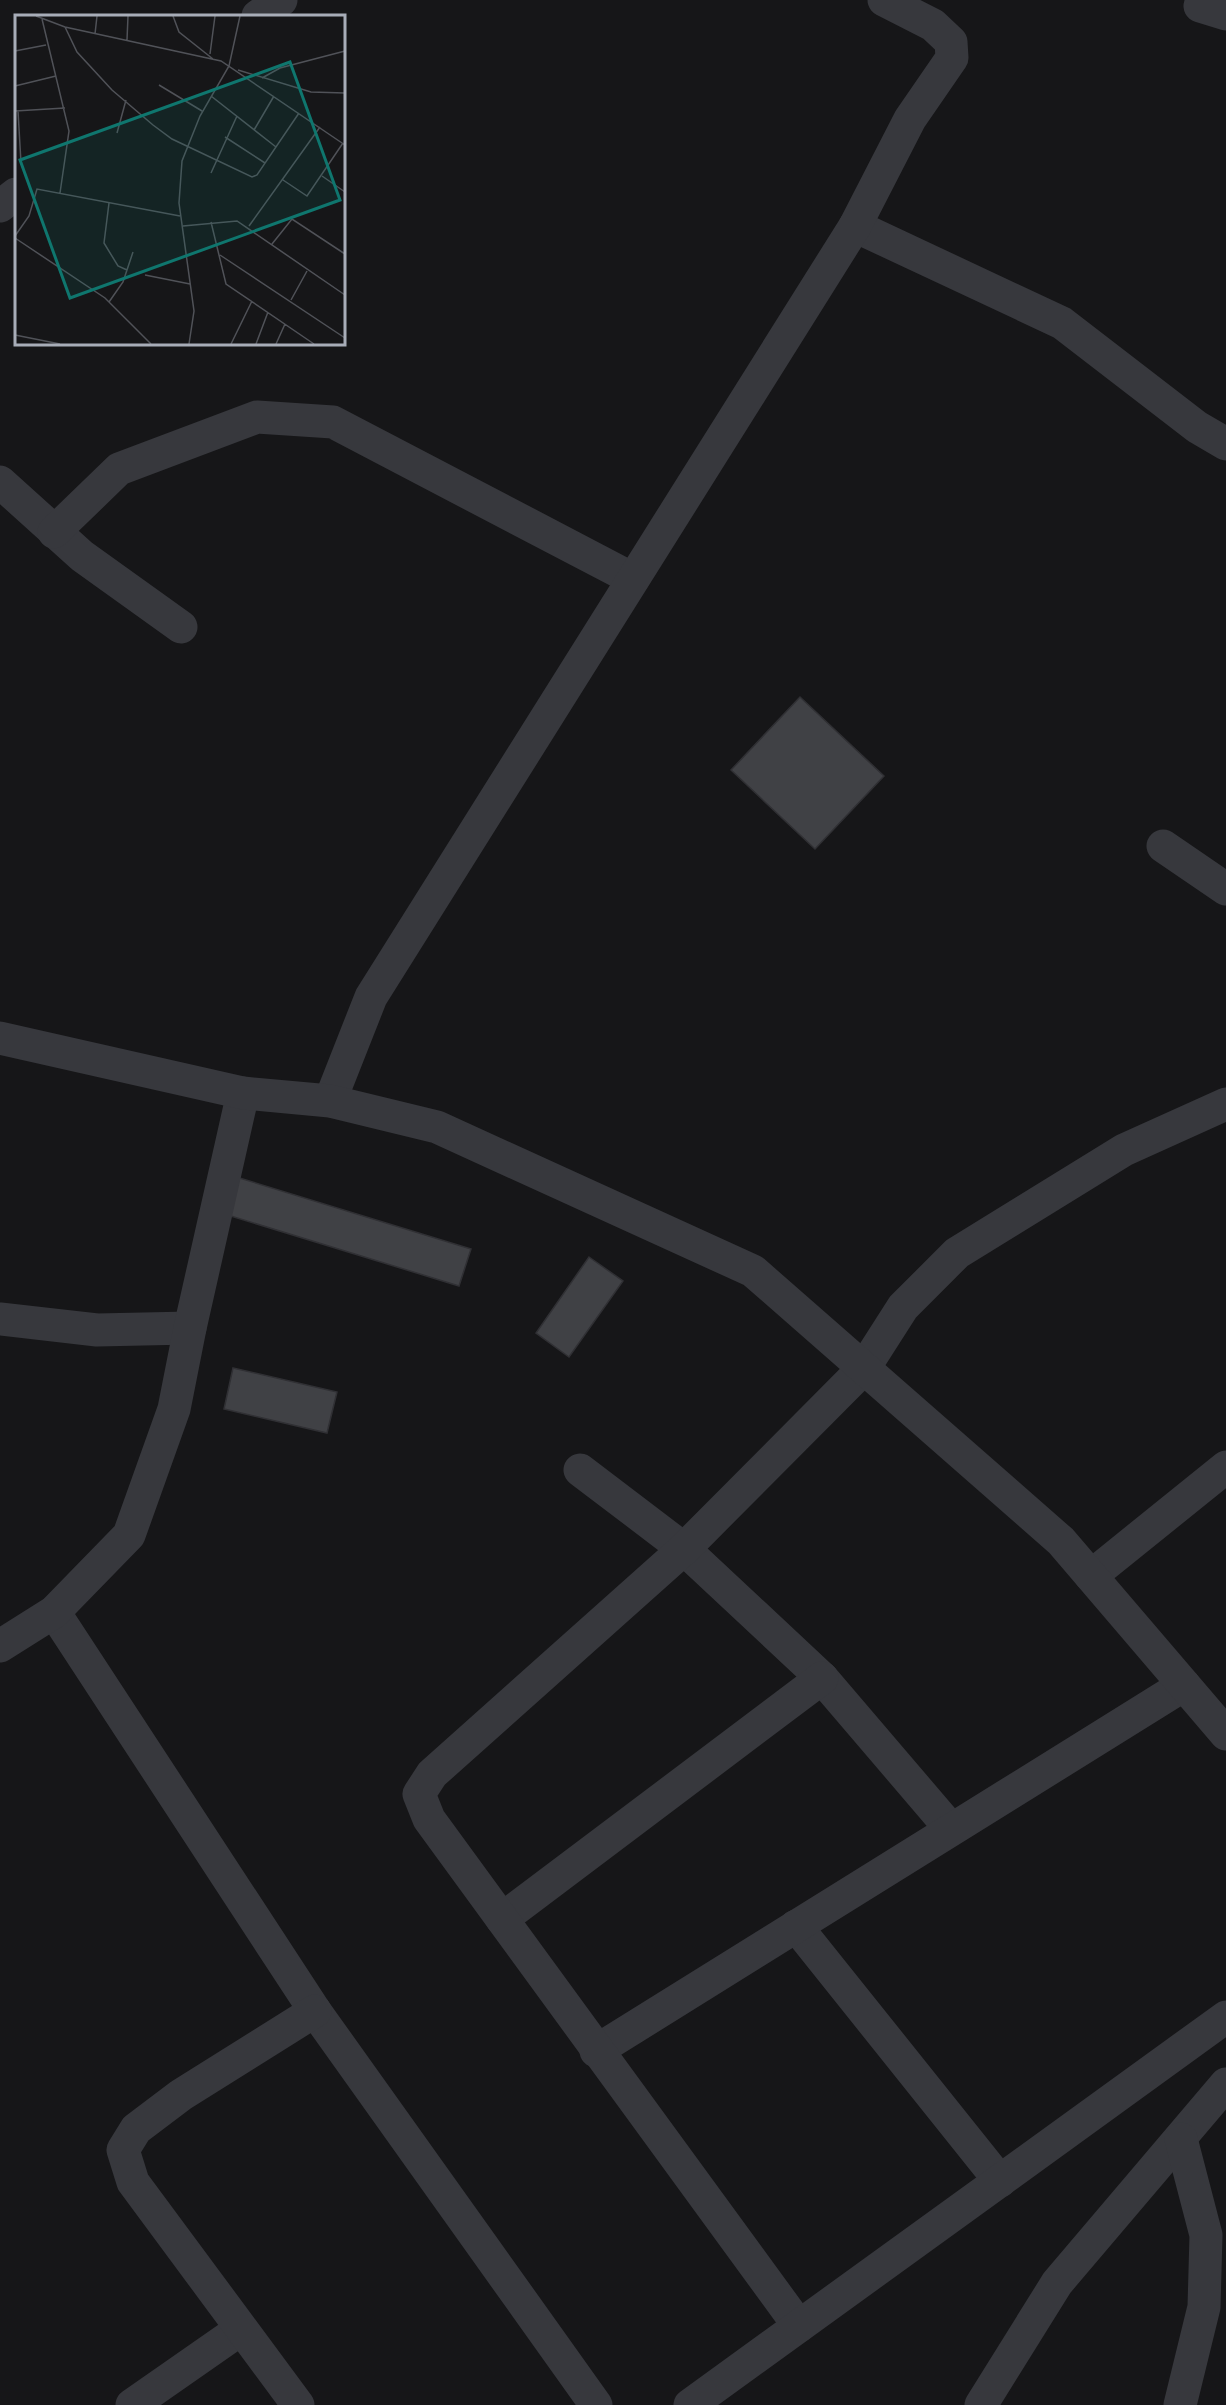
<svg xmlns="http://www.w3.org/2000/svg" width="1226" height="2405" font-family="'Golos Text',sans-serif">
	<style>
		.building { fill: #404145; stroke: #303034; stroke-width: 1.5 }
		.lines { fill: none; stroke-linecap: round; stroke-linejoin: round }
		.minor { stroke: #37383d; stroke-width: 33 }
		.tertiary { stroke: #37383d; stroke-width: 33 }
		.inset-road { fill: none; stroke: #505258; stroke-width: 1.5 }
		.view { fill: #0f766e; fill-opacity: 0.15; stroke: #0f766e; stroke-width: 3 }
		.inset-edge { fill: none; stroke: #a8adb8; stroke-width: 3 }
	</style>
	<rect width="100%" height="100%" fill="#161618"/>
	<g class="building">
		<path d="M800,697L884,776L815,849L731,770Z"/>
		<path d="M233,1176L471,1249L459,1286L221,1213Z"/>
		<path d="M589,1257L623,1281L569,1357L536,1333Z"/>
		<path d="M233,1368L337,1392L327,1433L224,1409Z"/>
	</g>
	<g class="lines">
		<g class="minor">
			<path d="M1200,6L1226,14"/>
			<path d="M855,226L1062,323L1197,427L1226,444"/>
			<path d="M0,482L82,556L181,627"/>
			<path d="M54,532L119,469L257,417L333,422L633,579"/>
			<path d="M1163,846L1226,889"/>
			<path d="M330,1101L371,997L855,226L910,119L952,58L951,42L933,25L884,0"/>
			<path d="M0,1319L97,1330L190,1328"/>
			<path d="M580,1470L684,1549L822,1678L951,1829"/>
			<path d="M1091,1576L1226,1467"/>
			<path d="M54,1612L315,2011L596,2405"/>
			<path d="M0,1646L54,1612L129,1535L174,1409L190,1328L243,1093"/>
			<path d="M502,1919L822,1678"/>
			<path d="M796,1926L1000,2181"/>
			<path d="M596,2051L1184,1685"/>
			<path d="M799,2326L429,1819L419,1794L432,1774L684,1549L864,1368L903,1307L957,1253L1124,1150L1226,1104"/>
			<path d="M132,2405L241,2329"/>
			<path d="M298,2405L133,2182L123,2150L136,2129L181,2095L315,2011"/>
			<path d="M690,2405L1226,2017"/>
			<path d="M981,2405L1057,2283L1226,2084"/>
			<path d="M1180,2405L1204,2307L1206,2235L1181,2139"/>
		</g>
		<g class="tertiary">
			<path d="M258,16L281,0"/>
			<path d="M0,206L16,194"/>
			<path d="M0,1038L243,1093L330,1101L437,1127L753,1271L1061,1541L1226,1734"/>
		</g>
	</g>
	<g transform="translate(15 15)">
		<rect width="330" height="330" fill="#161618"/>
		<path class="inset-road" d="M21,1L50,12L206,46L330,130M158,1L164,17L198,44M27,4L54,116L45,178M50,12L62,37L97,75L138,110L157,124L237,162L242,160L284,98M80,19L82,1M112,25L113,1M0,36L31,30M195,39L200,1M223,55L296,77L330,78M247,63L265,53L330,36M144,70L187,96M0,71L41,61M196,81L261,132M0,96L50,93M3,96L6,148M239,115L259,81M102,118L111,85M210,122L250,148M196,158L222,101M307,161L330,177M268,165L292,181L328,128M94,188L89,228L103,251L112,255M196,207L211,269L299,329M168,211L222,206L330,280M234,211L305,112M0,221L14,201L22,174L165,201M0,223L90,283L136,329M257,229L277,204L330,239M205,240L330,323M130,260L175,269M276,285L292,256M94,287L108,267L118,237M0,320L45,329M174,329L179,296L164,188L167,146L185,101L214,51L225,1M216,329L237,286M241,329L253,297M261,329L270,309"/>
		<path class="view" d="M275,47L325,185L55,283L5,145Z"/>
		<rect width="330" height="330" class="inset-edge"/>
	</g>
</svg>
